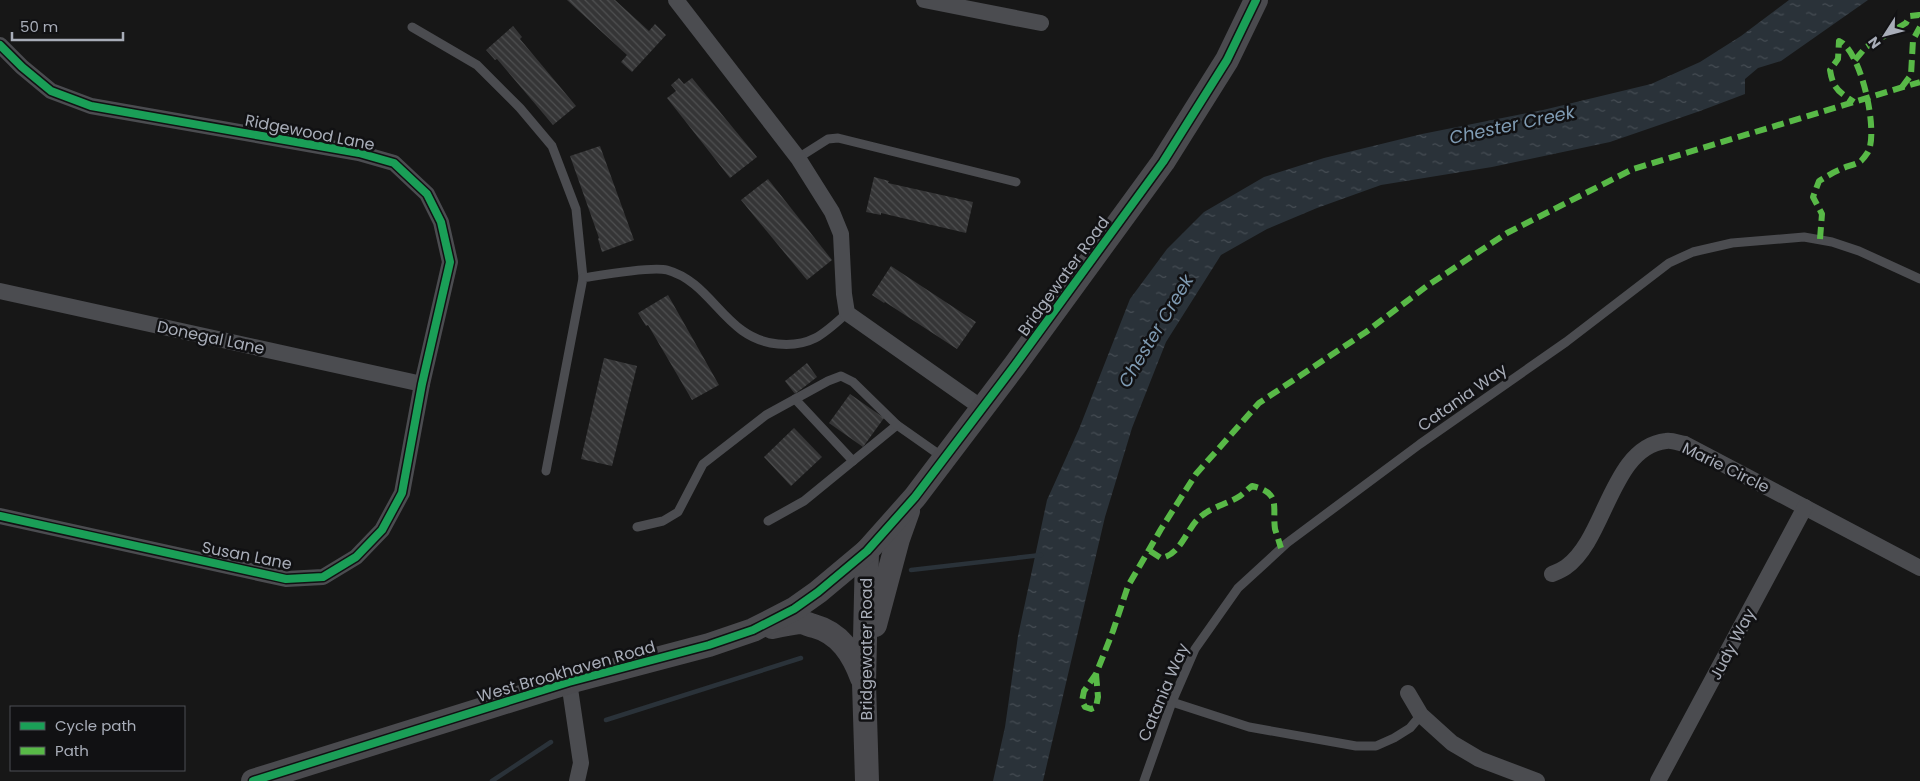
<svg xmlns="http://www.w3.org/2000/svg" width="1920" height="781" font-family="Poppins,sans-serif">
	<style>
		.water { fill: url(#water-ripples) }
		.lines { fill: none; stroke-linecap: round; stroke-linejoin: round }
		.stream { stroke: #2a3239; stroke-width: 4.5 }
		.building { fill: url(#building-back-hatch) }
		.lane { stroke: #4b4c50; stroke-width: 9 }
		.street { stroke: #4b4c50; stroke-width: 16 }
		.secondary { stroke: #4a4a4e; stroke-width: 24 }
		.quiet { stroke: #58b947; stroke-width: 6; stroke-dasharray: 12 6; stroke-linecap: butt }
		.cycleway-casing { stroke: #111113; stroke-width: 11 }
		.cycleway { stroke: #1a9f57; stroke-width: 8 }
		.labels { text-anchor: middle; stroke-width: 5; stroke-linejoin: round; paint-order: stroke }
		.street-label { font-size: 16px; fill: #a8adb8; stroke: #111113 }
		.water-label { font-size: 18px; font-style: italic; fill: #7f9bb3; stroke: #111113 }
	</style>
	<defs>
		<pattern id="water-ripples" width="26" height="14" patternUnits="userSpaceOnUse" patternTransform="scale(1.25)"><rect width="26" height="14" fill="#2a3239"/><path d="M2 4q2-2 4 0t4 0M15 11q2-2 4 0t4 0" fill="none" stroke="#464d54"/></pattern>
		<pattern id="building-back-hatch" width="6" height="6" patternUnits="userSpaceOnUse" patternTransform="scale(1.25)"><rect width="6" height="6" fill="#353536"/><path d="M-1 5l2 2M0 0l6 6M5-1l2 2" fill="none" stroke="#4f5051"/></pattern>
	</defs>
	<rect width="100%" height="100%" fill="#171717"/>
	<path class="water" d="M1789,0H1868L1781,61L1758,68L1745,79V94L1700,111L1610,142L1492,167L1381,185L1317,208L1267,229L1221,255L1166,342L1132,428L1105,517L1043,781H993L1005,727L1018,636L1047,500L1079,429L1130,299L1167,249L1204,212L1264,177L1324,158L1422,134L1543,110L1651,84L1700,62L1741,36Z"/>
	<g class="lines">
		<g class="stream">
			<path d="M911,570L1041,555"/>
			<path d="M606,720L801,658"/>
			<path d="M492,781L551,742"/>
		</g>
	</g>
	<g class="building">
		<path d="M567,0H615L649,31L655,24L666,35L632,72L621,62L627,55Z"/>
		<path d="M513,26L522,37L520,39L576,106L553,125L497,59L495,60L486,50Z"/>
		<path d="M679,78L684,84L692,78L757,157L730,178L667,98L676,91L671,85Z"/>
		<path d="M600,146L634,240L602,252L598,239L599,238L570,156Z"/>
		<path d="M874,177L889,181L888,183L973,202L966,233L881,213V215L866,212Z"/>
		<path d="M768,179L832,260L807,280L741,200Z"/>
		<path d="M891,266L976,322L957,349L885,302L884,303L872,295Z"/>
		<path d="M668,295L719,385L692,400L648,325L646,326L638,313Z"/>
		<path d="M604,358L637,366L612,466L581,459Z"/>
		<path d="M807,363L817,377L795,394L785,381Z"/>
		<path d="M850,394L884,418L863,447L829,423Z"/>
		<path d="M794,428L822,457L791,486L764,457Z"/>
	</g>
	<g class="lines">
		<g class="lane">
			<path d="M412,27L477,65L520,108L552,146L576,209L583,278"/>
			<path d="M798,158L828,139L838,138L1016,182"/>
			<path d="M795,399L853,461"/>
			<path d="M546,471L583,278C602,275 651,266 667,270C714,283 724,339 778,344C811,347 824,334 847,313"/>
			<path d="M768,521L804,501L897,425L944,458"/>
			<path d="M637,527L663,521L678,512L703,464L766,415L828,381L841,376L853,382L897,425"/>
			<path d="M1172,702L1249,727L1356,746H1376L1394,738L1410,728L1421,715"/>
			<path d="M1144,781L1172,702L1195,649L1238,588L1287,543L1420,444L1566,342L1669,263L1693,252L1732,243L1804,237L1832,242L1859,251L1920,279"/>
		</g>
		<g class="street">
			<path d="M676,0L798,158L832,212L841,234L844,294L847,313L982,408"/>
			<path d="M924,0L1041,23"/>
			<path d="M0,45L22,67L51,91L91,106L359,153L394,163L427,194L441,222L450,262L422,384L402,493L382,530L356,557L323,577L286,579L0,516"/>
			<path d="M0,291L422,384"/>
			<path d="M1552,574C1557,572 1562,570 1566,567C1606,539 1611,447 1666,441C1672,440 1679,443 1685,444L1920,568"/>
			<path d="M569,682L581,763L577,781"/>
			<path d="M1408,693L1421,715L1452,743L1479,759L1537,781"/>
			<path d="M1658,781L1805,507"/>
		</g>
		<g class="secondary">
			<path d="M867,551L864,683L867,781"/>
			<path d="M875,625L898,539L908,511"/>
			<path d="M772,627C781,625 790,623 799,622C804,622 809,625 814,626C840,633 853,654 862,678"/>
			<path d="M253,781L569,682L709,645L753,630L794,609L818,592L867,551L915,497L1015,365L1163,162L1227,60L1256,0"/>
		</g>
		<g class="quiet">
			<path d="M1855,60L1866,47L1906,23L1910,16L1919,15L1920,17"/>
			<path d="M1902,87L1911,75L1913,40L1920,27"/>
			<path d="M1820,239L1822,214L1813,197L1819,181C1826,177 1832,173 1839,170C1846,166 1855,165 1861,161C1863,159 1866,155 1868,152C1879,132 1861,50 1839,41L1838,59L1830,70C1833,89 1839,92 1854,102"/>
			<path d="M1150,551L1161,558C1180,555 1186,531 1198,519C1210,507 1226,505 1240,496C1244,493 1248,489 1252,486C1282,493 1272,507 1275,529C1277,535 1279,542 1281,548"/>
			<path d="M1096,674L1098,697L1096,707L1091,709L1085,707L1082,701L1084,691L1096,674L1113,631L1128,586L1161,529L1196,474L1259,403L1366,332L1427,286L1507,233L1633,169L1920,82"/>
		</g>
		<defs>
			<g id="cycleway">
				<path d="M0,45L22,67L51,91L91,106L359,153L394,163L427,194L441,222L450,262L422,384L402,493L382,530L356,557L323,577L286,579L0,516"/>
				<path d="M253,781L569,682L709,645L753,630L794,609L818,592L867,551L915,497L1015,365L1163,162L1227,60L1256,0"/>
			</g>
		</defs>
		<use href="#cycleway" class="cycleway-casing"/>
		<use href="#cycleway" class="cycleway"/>
	</g>
	<g class="labels">
		<g class="street-label">
			<text transform="translate(310 132) rotate(11)" y="6">Ridgewood Lane</text>
			<text transform="translate(1063 276) rotate(-54)" y="6">Bridgewater Road</text>
			<text transform="translate(211 337) rotate(12)" y="6">Donegal Lane</text>
			<text transform="translate(1462 397) rotate(-35)" y="6">Catania Way</text>
			<text transform="translate(1726 467) rotate(26)" y="6">Marie Circle</text>
			<text transform="translate(247 555) rotate(11)" y="6">Susan Lane</text>
			<text transform="translate(1732 644) rotate(-62)" y="6">Judy Way</text>
			<text transform="translate(866 649) rotate(-90)" y="6">Bridgewater Road</text>
			<text transform="translate(566 671) rotate(-16)" y="6">West Brookhaven Road</text>
			<text transform="translate(1163 692) rotate(-67)" y="6">Catania Way</text>
		</g>
		<g class="water-label">
			<text transform="translate(1512 125) rotate(-12)" y="6">Chester Creek</text>
			<text transform="translate(1156 331) rotate(-59)" y="6">Chester Creek</text>
		</g>
	</g>
	<rect x="10" y="706" width="175" height="65" fill="#111113" stroke="#4d4f55"/>
	<rect x="20" y="722" width="25" height="8" fill="#1a9f57" stroke="#4d4f55"/>
	<text x="55" y="731" font-size="15" fill="#a8adb8">Cycle path</text>
	<rect x="20" y="747" width="25" height="8" fill="#58b947" stroke="#4d4f55"/>
	<text x="55" y="756" font-size="15" fill="#a8adb8">Path</text>
	<g transform="translate(1885 35) rotate(234)" stroke="#111113" stroke-width="4" paint-order="stroke">
	<path d="M0-4L9 19L0 12L-9 19Z" fill="#a8adb8"/>
	<text y="-8" font-size="14" font-weight="bold" text-anchor="middle" fill="#a8adb8">N</text>
	</g>
	<path d="M12 32v8h111v-8" fill="none" stroke="#a8adb8" stroke-width="2.5"/>
	<text x="20" y="32" font-size="15" fill="#a8adb8" stroke="#111113" stroke-width="4" paint-order="stroke">50 m</text>
</svg>
